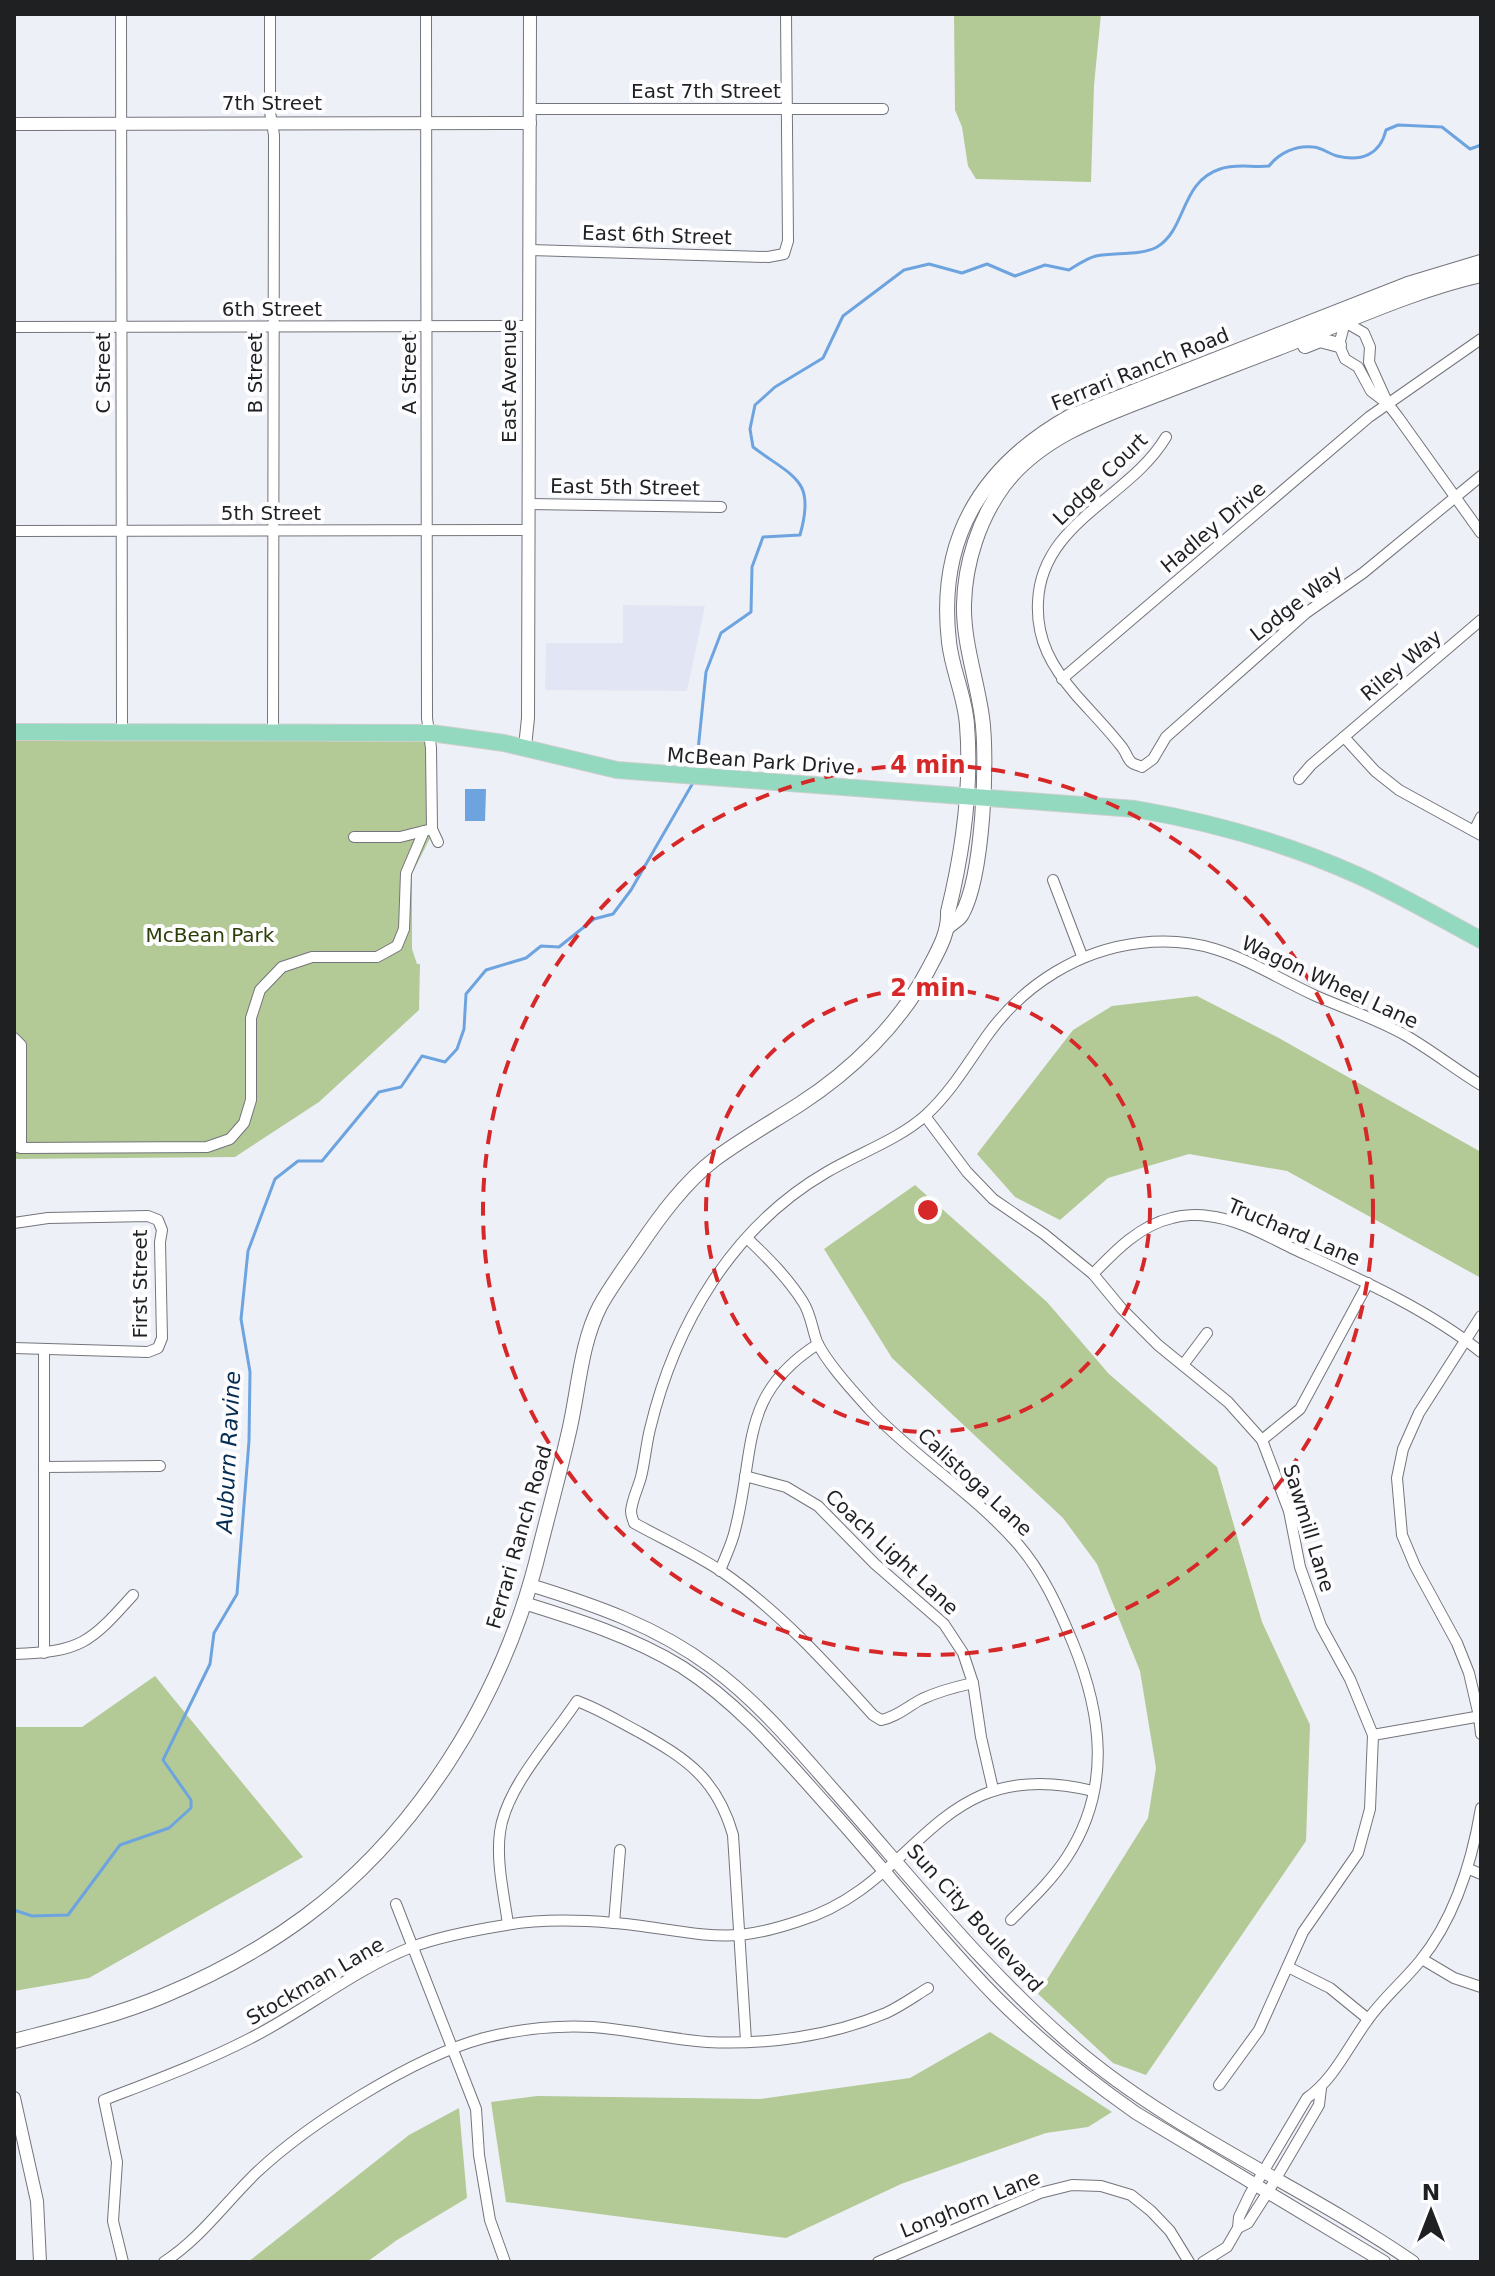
<svg xmlns="http://www.w3.org/2000/svg" width="1495" height="2276" font-family="'DejaVu Sans',sans-serif">
	<style>
		.built { fill: #e2e6f4 }
		.green { fill: #b3ca96 }
		.water { fill: #6da4e0 }
		.lines { fill: none; stroke-linecap: round; stroke-linejoin: round }
		.stream { stroke: #6da4e0; stroke-width: 3 }
		.minor-casing { stroke: #74757c; stroke-width: 12 }
		.tertiary-casing { stroke: #74757c; stroke-width: 14 }
		.secondary-casing { stroke: #74757c; stroke-width: 16 }
		.primary-casing { stroke: #cecece; stroke-width: 18 }
		.minor { stroke: #fff; stroke-width: 10 }
		.tertiary { stroke: #fff; stroke-width: 12 }
		.secondary { stroke: #fff; stroke-width: 14 }
		.primary { stroke: #92d9bf; stroke-width: 16 }
		.ring { fill: none; stroke: #d62828; stroke-width: 4; stroke-dasharray: 14 10 }
		.labels { text-anchor: middle; stroke-width: 8; stroke-linejoin: round; paint-order: stroke }
		.street-label { font-size: 20px; fill: #1f2022; stroke: #fdfdff }
		.park-label { font-size: 20px; fill: #2b3e05; stroke: #fdfdff }
		.water-label { font-size: 22px; font-style: italic; fill: #032b51; stroke: #fdfdff }
		.centre { fill: #d62828; stroke: #fdfdff; stroke-width: 4 }
		.ring-label { font-size: 24px; text-anchor: middle; font-weight: bold; fill: #d62828; stroke: #fdfdff; stroke-width: 8; stroke-linejoin: round; paint-order: stroke }
	</style>
	<rect width="100%" height="100%" fill="#eef0f7"/>
	<path class="built" d="M623,605L705,606L687,691L545,690L546,643H623Z"/>
	<g class="green">
		<path d="M954,14H1101L1094,85L1091,182L976,179L968,166L962,127L955,110Z"/>
		<path d="M14,737L430,738L433,832L412,874V949L417,964H420L419,1010L319,1102L235,1157L14,1159Z"/>
		<path d="M1197,996L1277,1037L1481,1152V1278L1287,1171L1189,1154L1108,1178L1060,1220L1015,1197L977,1154L1073,1030L1112,1006Z"/>
		<path d="M915,1185L1047,1302L1109,1374L1217,1467L1262,1622L1310,1725L1306,1841L1146,2075L1113,2063L1038,1994L1148,1818L1156,1768L1140,1671L1097,1564L1063,1518L892,1358L824,1249Z"/>
		<path d="M155,1676L303,1857L89,1978L14,1991V1727H82Z"/>
		<path d="M990,2032L1112,2112L1088,2127L1046,2133L901,2184L786,2238L506,2202L491,2102L537,2096L760,2099L910,2078Z"/>
		<path d="M459,2108L467,2198L397,2240L367,2262H248L409,2135Z"/>
	</g>
	<path class="water" d="M465,789H486L485,821H465Z"/>
	<g class="lines">
		<g class="stream">
			<path d="M696,770L706,672L721,633L751,612L752,567L763,537L800,535C816,479 794,478 753,447L750,429L755,405L775,387L823,358L843,316L904,270L929,264L962,273L987,264L1015,276L1045,265L1069,270C1077,265 1087,258 1096,256C1114,252 1140,256 1157,247C1187,229 1180,182 1220,169C1238,163 1252,168 1269,166C1279,153 1296,145 1313,147C1321,147 1329,154 1337,156C1361,162 1380,155 1386,130L1398,125L1442,127L1470,149L1481,145"/>
			<path d="M14,1910L32,1916L68,1915L120,1845L169,1828L191,1808V1800L163,1760L210,1664L214,1633L237,1594L249,1441L250,1372L241,1319L248,1251L275,1179L298,1161H322L379,1092L401,1087L422,1056L445,1062L457,1049L464,1029L466,994L486,970L526,958L541,946L559,947L594,919L613,914L631,890L694,781"/>
		</g>
		<defs>
			<g id="minor">
				<path d="M121,14L122,732"/>
				<path d="M270,14V112L274,135L273,732"/>
				<path d="M530,109H883"/>
				<path d="M530,250L768,257L784,254L788,241L786,14"/>
				<path d="M14,327L529,326"/>
				<path d="M1388,404L1369,362L1370,347L1364,333L1345,322L1339,345L1345,359L1358,367L1371,391L1388,404L1398,417L1481,533"/>
				<path d="M1166,437C1130,498 1041,522 1038,602C1036,640 1052,667 1076,695C1091,712 1107,728 1121,746C1125,750 1127,758 1131,762C1134,765 1138,765 1142,767L1153,759L1166,737L1306,613L1363,573L1481,476"/>
				<path d="M529,504L721,507"/>
				<path d="M14,531L529,530"/>
				<path d="M1062,679L1369,417L1481,339"/>
				<path d="M1344,737L1375,771L1399,790L1481,835"/>
				<path d="M1299,779L1311,765L1481,620"/>
				<path d="M432,829L438,842"/>
				<path d="M1474,831L1481,817"/>
				<path d="M354,837H400L432,829L431,748L427,718L426,14"/>
				<path d="M1053,880L1082,956"/>
				<path d="M14,1038L21,1045V1148"/>
				<path d="M925,1116L967,1172L993,1199L1044,1234L1093,1274L1122,1309L1158,1345L1228,1402L1262,1440L1289,1511L1300,1567L1321,1626L1350,1679L1373,1735L1370,1809L1358,1853L1303,1932L1259,2030L1219,2085"/>
				<path d="M14,1146L21,1148L207,1147L230,1139L244,1123L251,1100V1018L260,990L282,967L312,957H377L397,946L404,929L406,873L424,831"/>
				<path d="M14,1223L48,1218L148,1216L158,1220L162,1230L160,1242L162,1338L158,1348L148,1352L14,1348"/>
				<path d="M748,1239C768,1258 788,1278 803,1302C811,1314 812,1329 817,1342C827,1363 853,1391 869,1409C914,1457 973,1493 1017,1543C1043,1573 1058,1607 1073,1643C1102,1714 1112,1788 1067,1857C1052,1880 1031,1900 1011,1920"/>
				<path d="M1093,1274C1115,1251 1140,1225 1172,1218C1182,1215 1198,1214 1208,1216C1238,1219 1267,1236 1294,1249C1357,1278 1426,1308 1481,1352"/>
				<path d="M1481,1316L1419,1413L1403,1449L1397,1478L1402,1535L1415,1566L1457,1643L1469,1673L1479,1716L1481,1734"/>
				<path d="M44,1350V1653"/>
				<path d="M1183,1365L1207,1333"/>
				<path d="M1262,1440L1300,1409L1368,1283"/>
				<path d="M44,1467L160,1466"/>
				<path d="M745,1476L786,1487L818,1506L875,1564L944,1624L963,1653L973,1683L981,1737L993,1789"/>
				<path d="M720,1571C725,1557 732,1544 735,1530C756,1450 738,1395 818,1344"/>
				<path d="M14,1654C81,1652 90,1643 133,1595"/>
				<path d="M973,1683C955,1687 939,1691 922,1699C908,1706 897,1717 881,1720L873,1715C826,1663 779,1611 721,1571C694,1553 663,1539 634,1523C633,1519 631,1516 631,1511C632,1500 638,1488 641,1477C645,1461 646,1445 650,1429C675,1325 732,1227 827,1172C859,1153 898,1140 926,1115C952,1091 969,1061 989,1033C1025,984 1079,950 1140,943C1215,934 1253,967 1316,996C1346,1009 1377,1019 1405,1035C1431,1050 1455,1069 1481,1085"/>
				<path d="M1373,1735L1481,1716"/>
				<path d="M1469,1869L1481,1874"/>
				<path d="M396,1904L476,2109L479,2155L490,2220L505,2262"/>
				<path d="M614,1923L620,1850"/>
				<path d="M508,1924C504,1895 496,1862 500,1832C506,1787 552,1739 577,1701C599,1709 618,1721 639,1732C687,1759 717,1779 733,1835L746,2041"/>
				<path d="M1422,1959L1454,1978L1481,1987"/>
				<path d="M1288,1967L1330,1988L1368,2019"/>
				<path d="M1238,2228L1248,2223L1268,2192L1319,2105L1321,2088"/>
				<path d="M123,2262L113,2221L117,2162L104,2100C153,2081 202,2063 249,2039C305,2011 353,1970 412,1947C441,1936 475,1930 506,1925C540,1919 580,1920 614,1923C656,1926 699,1938 740,1935C760,1933 781,1927 799,1921C922,1883 935,1752 1093,1791"/>
				<path d="M164,2262C200,2239 225,2203 256,2173C309,2123 414,2057 484,2038C519,2029 557,2025 593,2027C631,2030 669,2039 707,2042C767,2045 831,2036 886,2013C901,2006 915,1996 928,1988"/>
				<path d="M878,2262L1040,2193L1072,2185L1101,2186L1131,2195L1151,2211L1170,2231L1189,2262"/>
				<path d="M1203,2262L1227,2247L1238,2228L1239,2217L1250,2194L1307,2098C1334,2079 1348,2047 1367,2021C1382,1999 1403,1982 1420,1961C1455,1918 1472,1862 1481,1808"/>
			</g>
			<g id="tertiary">
				<path d="M14,124L530,123"/>
				<path d="M525,747L528,718L530,14"/>
				<path d="M530,1585C595,1605 656,1626 711,1667C760,1703 799,1751 839,1796C915,1882 987,1973 1075,2048C1176,2134 1303,2186 1413,2262"/>
				<path d="M524,1603C579,1620 633,1637 682,1667C741,1705 785,1759 831,1810C886,1871 938,1938 996,1997C1039,2040 1086,2078 1136,2113L1384,2262"/>
				<path d="M14,2098L37,2201L40,2262"/>
			</g>
			<g id="secondary">
				<path d="M1305,346L1320,340L1339,345"/>
				<path d="M949,926C953,922 960,919 962,914C983,876 988,761 982,717C977,680 963,642 964,604C965,563 979,519 1004,485C1042,435 1107,414 1164,392C1201,378 1239,363 1276,349C1344,323 1411,291 1481,275"/>
				<path d="M14,2041C64,2028 115,2016 163,1996C213,1975 263,1948 306,1916C419,1832 501,1698 536,1563C547,1518 560,1472 570,1427C579,1386 581,1343 600,1306C611,1286 626,1266 639,1247C660,1216 685,1182 715,1159C742,1139 772,1122 800,1104C851,1071 900,1024 928,970C938,951 949,933 948,912C963,851 972,788 967,725C965,696 952,670 949,642C937,539 981,467 1069,417L1408,284L1481,262"/>
			</g>
			<path id="primary" d="M14,732L431,733L504,743L617,770L1135,809C1211,822 1286,843 1357,875C1399,894 1440,918 1481,940"/>
		</defs>
		<use href="#minor" class="minor-casing"/>
		<use href="#tertiary" class="tertiary-casing"/>
		<use href="#secondary" class="secondary-casing"/>
		<use href="#primary" class="primary-casing"/>
		<use href="#minor" class="minor"/>
		<use href="#tertiary" class="tertiary"/>
		<use href="#secondary" class="secondary"/>
		<use href="#primary" class="primary"/>
	</g>
	<g class="ring">
		<circle cx="928" cy="1210" r="222"/>
		<circle cx="928" cy="1210" r="445"/>
	</g>
	<g class="labels">
		<g class="street-label">
			<text x="706" y="98">East 7th Street</text>
			<text x="272" y="110">7th Street</text>
			<text transform="translate(657 235) rotate(2)" y="7">East 6th Street</text>
			<text x="272" y="316">6th Street</text>
			<text transform="translate(1140 369) rotate(-22)" y="7">Ferrari Ranch Road</text>
			<text transform="translate(103 373) rotate(-90)" y="7">C Street</text>
			<text transform="translate(255 373) rotate(-90)" y="7">B Street</text>
			<text transform="translate(409 374) rotate(-90)" y="7">A Street</text>
			<text transform="translate(509 381) rotate(-90)" y="7">East Avenue</text>
			<text transform="translate(1100 479) rotate(-44)" y="7">Lodge Court</text>
			<text transform="translate(625 487) rotate(1)" y="7">East 5th Street</text>
			<text x="271" y="520">5th Street</text>
			<text transform="translate(1213 527) rotate(-40)" y="7">Hadley Drive</text>
			<text transform="translate(1296 603) rotate(-38)" y="7">Lodge Way</text>
			<text transform="translate(1401 665) rotate(-40)" y="7">Riley Way</text>
			<text transform="translate(761 761) rotate(4)" y="7">McBean Park Drive</text>
			<text transform="translate(1330 982) rotate(25)" y="7">Wagon Wheel Lane</text>
			<text transform="translate(1294 1232) rotate(23)" y="7">Truchard Lane</text>
			<text transform="translate(140 1284) rotate(-90)" y="7">First Street</text>
			<text transform="translate(975 1482) rotate(43)" y="7">Calistoga Lane</text>
			<text transform="translate(1309 1528) rotate(73)" y="7">Sawmill Lane</text>
			<text transform="translate(519 1537) rotate(-74)" y="7">Ferrari Ranch Road</text>
			<text transform="translate(892 1552) rotate(43)" y="7">Coach Light Lane</text>
			<text transform="translate(975 1918) rotate(48)" y="7">Sun City Boulevard</text>
			<text transform="translate(315 1981) rotate(-30)" y="7">Stockman Lane</text>
			<text transform="translate(970 2204) rotate(-22)" y="7">Longhorn Lane</text>
		</g>
		<g class="park-label">
			<text x="210" y="942">McBean Park</text>
		</g>
		<g class="water-label">
			<text transform="translate(228 1452) rotate(-87)" y="8">Auburn Ravine</text>
		</g>
	</g>
	<circle cx="928" cy="1210" r="12" class="centre"/>
	<g class="ring-label">
		<text x="928" y="773">4 min</text>
		<text x="928" y="996">2 min</text>
	</g>
	<rect width="1495" height="2276" fill="none" stroke="#1f2022" stroke-width="32"/>
	<g transform="translate(1431 2212)" stroke="#fdfdff" stroke-width="6" paint-order="stroke">
	<path d="M0-6L14 30L0 20L-14 30Z" fill="#1f2022"/>
	<text y="-12" font-size="22" font-weight="bold" text-anchor="middle" fill="#1f2022">N</text>
	</g>
</svg>
